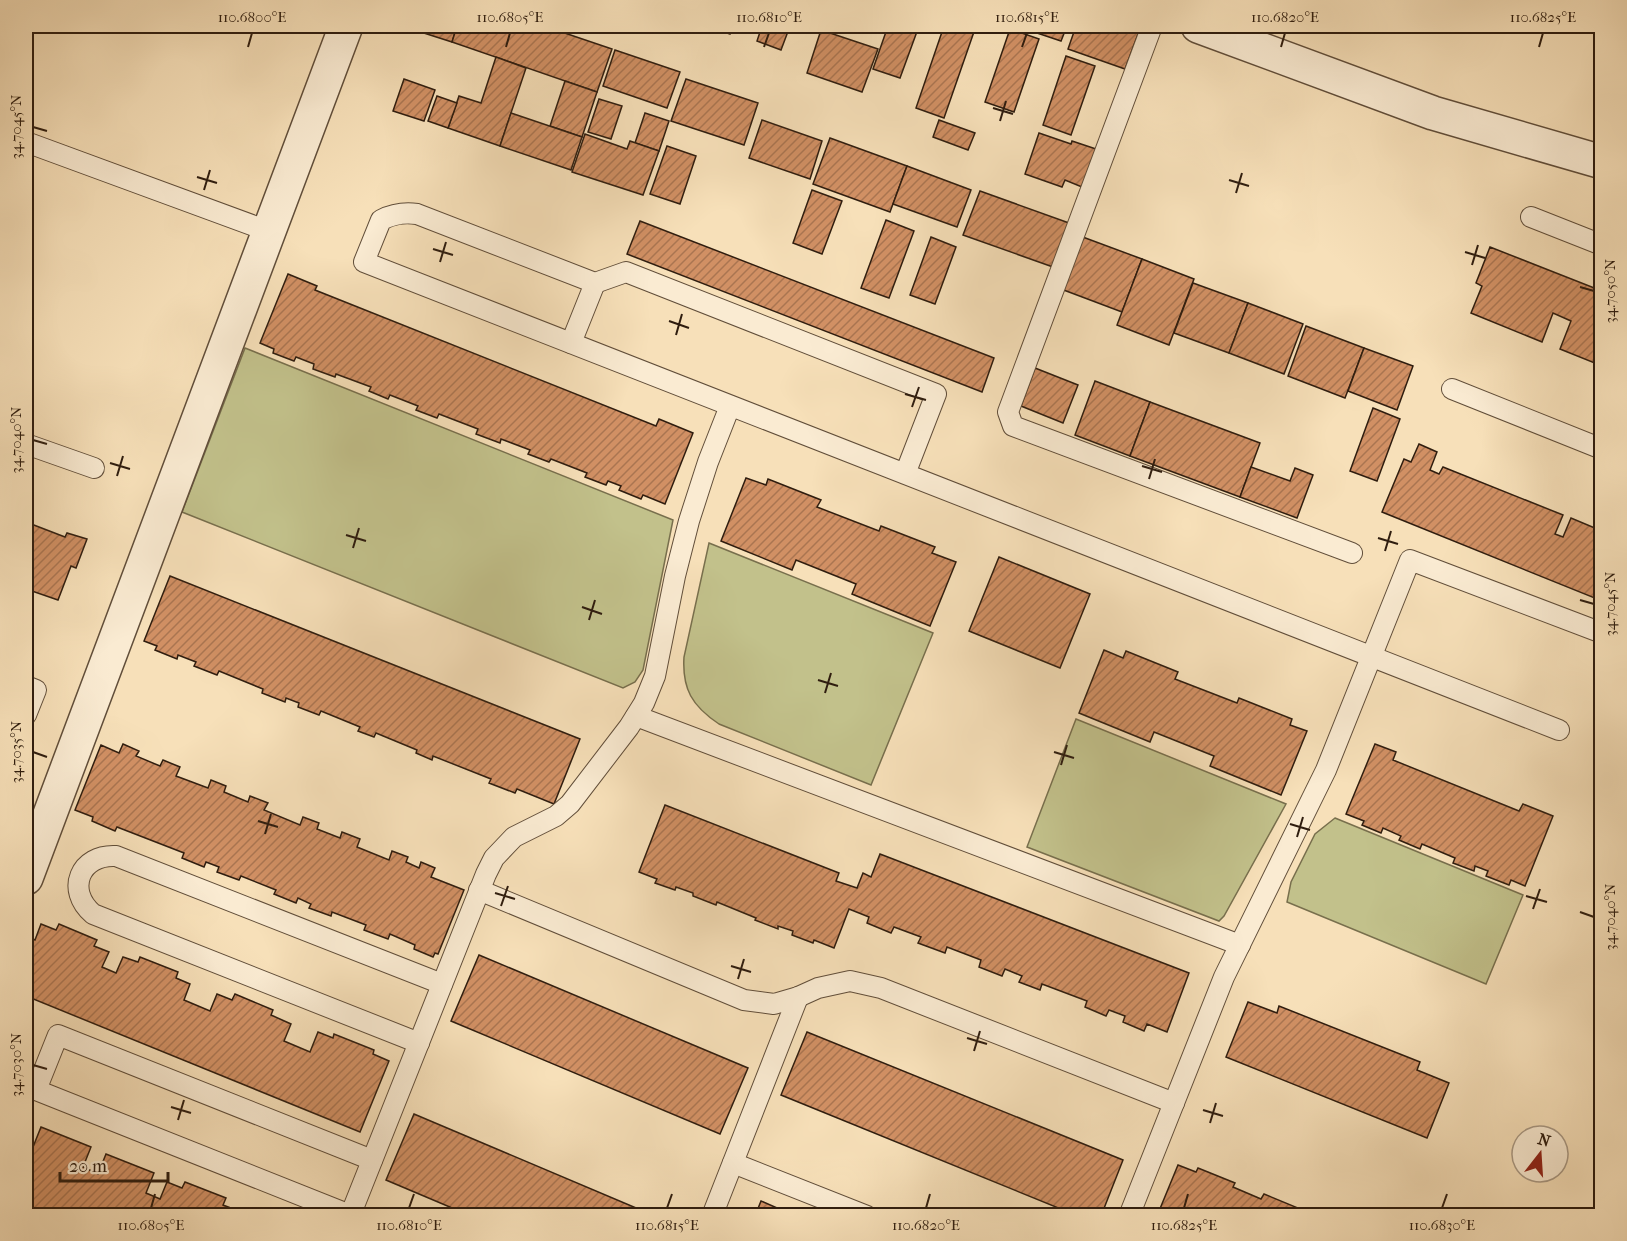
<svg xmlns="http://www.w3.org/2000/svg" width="1627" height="1241" font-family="'IM FELL French Canon',serif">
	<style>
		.green { fill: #c2c18b; stroke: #786f4d; stroke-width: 1.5 }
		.building { fill: url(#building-hatch); stroke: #2f1d0f; stroke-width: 1.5 }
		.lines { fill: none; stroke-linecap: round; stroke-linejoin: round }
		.lane-casing { stroke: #614e3a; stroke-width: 22 }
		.street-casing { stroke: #614e3a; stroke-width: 36 }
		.lane { stroke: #faebd2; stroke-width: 20 }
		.street { stroke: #faebd2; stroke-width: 33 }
		.ticks { fill: none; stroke: #2f1d0f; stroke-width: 2 }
		.neatline { fill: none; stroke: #2f1d0f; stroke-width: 2 }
		.ticks-label { font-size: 15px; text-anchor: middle; fill: #2f1d0f }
	</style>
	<defs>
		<pattern id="building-hatch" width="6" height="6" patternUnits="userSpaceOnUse" patternTransform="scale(1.5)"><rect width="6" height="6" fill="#d19064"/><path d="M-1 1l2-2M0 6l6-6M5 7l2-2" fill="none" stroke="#aa7551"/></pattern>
	</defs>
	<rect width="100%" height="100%" fill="#f7e0b9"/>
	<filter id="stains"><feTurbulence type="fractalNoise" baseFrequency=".00333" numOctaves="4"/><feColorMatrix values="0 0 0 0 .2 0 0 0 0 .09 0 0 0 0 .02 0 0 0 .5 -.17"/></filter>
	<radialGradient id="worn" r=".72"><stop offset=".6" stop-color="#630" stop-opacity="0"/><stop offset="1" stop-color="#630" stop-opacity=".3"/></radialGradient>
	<g class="green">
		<path d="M245,348L673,520L643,670L635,682L623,688L182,512Z"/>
		<path d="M709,543L933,633L871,785L719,724C692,706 682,689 684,657Z"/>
		<path d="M1076,719L1286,804L1224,916L1219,921L1027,847Z"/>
		<path d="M1335,818L1523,895L1486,984L1287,902L1291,882L1315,834Z"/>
	</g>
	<g class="building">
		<path d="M402,26H457L452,42Z"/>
		<path d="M457,26H544L612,49L597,92L452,42Z"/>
		<path d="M707,26H733L730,34Z"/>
		<path d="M762,26H790L781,50L757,41Z"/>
		<path d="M888,26H919L900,78L873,69Z"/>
		<path d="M944,26H976L944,118L916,108Z"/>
		<path d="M1016,26H1067L1061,41Z"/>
		<path d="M1076,26H1141L1125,69L1068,49Z"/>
		<path d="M1010,29L1039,39L1014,112L985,102Z"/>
		<path d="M821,30L878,49L862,92L807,73Z"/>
		<path d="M615,50L680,72L667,108L603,86Z"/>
		<path d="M1066,56L1095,66L1071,135L1043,125Z"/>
		<path d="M496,57L526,68L500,146L448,128L459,96L481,103Z"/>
		<path d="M404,79L435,90L424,121L393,111Z"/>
		<path d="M686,79L758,103L744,145L671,121Z"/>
		<path d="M565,81L597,92L582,137L550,126Z"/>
		<path d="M437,96L457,103L448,128L428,121Z"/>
		<path d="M599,99L622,106L611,139L588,132Z"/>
		<path d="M511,113L582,137L571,170L500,146Z"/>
		<path d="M645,113L669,121L659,151L635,143Z"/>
		<path d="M762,120L822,141L810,179L749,158Z"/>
		<path d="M939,120L975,133L968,150L933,137Z"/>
		<path d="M1039,133L1071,144L1072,141L1096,149L1082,187L1065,180L1062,187L1025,174Z"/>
		<path d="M585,134L627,149L630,141L659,151L643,195L572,172Z"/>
		<path d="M830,138L907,166L890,212L813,184Z"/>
		<path d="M667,146L696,156L680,204L650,194Z"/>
		<path d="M907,166L971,190L957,227L893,204Z"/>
		<path d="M812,190L842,201L822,254L793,243Z"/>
		<path d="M980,191L1069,223L1053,267L963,235Z"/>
		<path d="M886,220L914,231L889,298L861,288Z"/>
		<path d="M640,221L994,358L982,392L627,254Z"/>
		<path d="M1080,236L1142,259L1122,312L1061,289Z"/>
		<path d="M931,237L956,247L935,304L910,295Z"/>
		<path d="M1490,247L1602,291V366L1560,349L1571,321L1553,313L1542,342L1471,313L1482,286L1476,283Z"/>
		<path d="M1142,259L1194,279L1169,345L1117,325Z"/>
		<path d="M288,274L317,286L315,290L656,426L659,419L693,433L665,504L643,495L641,499L619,490L621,486L608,481L606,485L585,477L587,473L551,459L549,462L528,454L530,450L501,439L500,443L476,434L478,429L439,414L437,418L416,410L418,406L390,395L388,399L369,391L371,387L336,374L335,377L313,369L314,364L296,357L294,361L273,353L274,349L260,343Z"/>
		<path d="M1193,283L1248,303L1229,353L1174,333Z"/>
		<path d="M1248,303L1303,324L1284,374L1229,353Z"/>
		<path d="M1306,326L1364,348L1345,398L1288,376Z"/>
		<path d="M1364,348L1413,366L1397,410L1348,391Z"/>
		<path d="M1035,368L1078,385L1063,423L1021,406Z"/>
		<path d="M1095,381L1150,402L1130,456L1075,435Z"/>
		<path d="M1150,402L1260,443L1240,497L1130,456Z"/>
		<path d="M1373,408L1400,419L1377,481L1350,471Z"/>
		<path d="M1419,444L1437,452L1430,470L1439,474L1443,467L1563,515L1555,534L1563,537L1571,518L1602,531V601L1382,512L1404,459L1411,462Z"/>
		<path d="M1251,467L1290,481L1295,468L1313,475L1297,518L1240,497Z"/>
		<path d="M746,478L766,485L768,479L821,500L817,507L879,531L881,526L935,547L932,553L956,562L930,626L852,594L856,584L796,560L792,570L721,541Z"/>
		<path d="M26,522L65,537L67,533L87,539L76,568L71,566L58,600L26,589Z"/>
		<path d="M999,557L1090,594L1060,668L969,631Z"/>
		<path d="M170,576L580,739L554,804L517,789L515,793L489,783L491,779L433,756L432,760L416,753L417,750L376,733L374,737L358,731L360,727L321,711L319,715L298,707L299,703L286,698L285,702L262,693L263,689L219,671L217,675L194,666L196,662L178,655L177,659L155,650L157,646L144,641Z"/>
		<path d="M1104,650L1123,658L1126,651L1178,672L1175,679L1237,703L1239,698L1292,719L1290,725L1307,731L1281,795L1210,766L1214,756L1154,732L1150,742L1079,713Z"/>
		<path d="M123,744L139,751L136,756L160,766L163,760L180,767L176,776L208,788L211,780L226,786L224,792L248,802L250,796L268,803L264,810L300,825L303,817L319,823L317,829L340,838L342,832L360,839L357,847L389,860L392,851L408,857L406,862L419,868L421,862L435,868L431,877L464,890L438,954L435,953L433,957L414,949L415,945L390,934L388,939L364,930L366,925L332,912L331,916L309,908L311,904L298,898L296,903L274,894L276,890L241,876L239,880L217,872L219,867L206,862L204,867L182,858L184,853L117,827L115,831L92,821L93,817L75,810L101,745L119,753Z"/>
		<path d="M1375,744L1396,752L1393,760L1519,811L1523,804L1553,816L1525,886L1511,880L1509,885L1486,876L1488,871L1475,866L1474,871L1453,863L1455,858L1422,844L1420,849L1399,840L1401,836L1383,828L1381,833L1362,825L1364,821L1346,814Z"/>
		<path d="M665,805L839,873L836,881L857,888L863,873L871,877L880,854L1189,973L1167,1032L1147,1024L1144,1031L1123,1022L1125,1016L1109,1010L1106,1016L1085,1007L1087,1001L1042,984L1040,990L1019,982L1022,976L1005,969L1002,976L979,967L981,960L947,947L945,953L918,943L921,937L894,927L891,933L867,923L869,917L849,909L834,948L814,940L813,943L792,935L793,931L778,926V929L755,920L756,918L717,902L716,905L693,896V893L676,887L675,890L655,883L657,879L639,872Z"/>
		<path d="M41,924L56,930L59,924L97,940L94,946L109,952L102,967L116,973L123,957L138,962L140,957L178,972L176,978L190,984L184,1000L210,1011L217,994L232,1000L235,994L273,1010L271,1015L291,1024L284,1041L310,1052L318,1032L333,1038L334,1034L374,1050L373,1054L389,1061L360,1132L26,996V943L28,937L35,940Z"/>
		<path d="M479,955L748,1068L720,1134L451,1021Z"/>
		<path d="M1248,1002L1277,1013L1279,1006L1420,1062L1417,1070L1449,1083L1427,1138L1226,1057Z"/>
		<path d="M807,1032L1123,1160L1101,1216H1078L781,1095Z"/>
		<path d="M414,1114L655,1216H471L386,1180Z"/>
		<path d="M41,1127L91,1147L83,1167L98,1174L106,1154L154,1173L146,1193L160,1199L167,1182L182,1188L185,1182L226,1198L223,1205L236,1210L234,1216H48L26,1206V1144L33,1147Z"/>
		<path d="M1178,1165L1196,1172L1198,1168L1235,1183L1233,1187L1261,1199L1264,1194L1298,1208L1295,1213L1303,1216H1157Z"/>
		<path d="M761,1201L791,1214L790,1216H755Z"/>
	</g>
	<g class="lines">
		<defs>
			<g id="lane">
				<path d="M1152,26L1008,412L1013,426L1352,553"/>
				<path d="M26,142L268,231"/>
				<path d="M1531,217L1602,245"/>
				<path d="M571,343L595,283"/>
				<path d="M1452,389L1602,449"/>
				<path d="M26,444L94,468"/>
				<path d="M905,474L936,394L626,272L595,283L417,214C403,212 393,214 381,220L364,262L1559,730"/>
				<path d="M26,686L36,690L26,715"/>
				<path d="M636,716L1240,945"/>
				<path d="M479,890L744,1000L774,1004L798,997L818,988L850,981L881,988L1174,1103"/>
				<path d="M419,1043L93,914C65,890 80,854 116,856L442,984"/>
				<path d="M733,1163L867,1216"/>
				<path d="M350,1215L36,1090L58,1035L372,1160"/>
				<path d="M350,1216L486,874L494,858L514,837L556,816L570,804L629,727L644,703L655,676L675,576L689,521L708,462L730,406"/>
				<path d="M712,1216L798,997"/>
				<path d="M1129,1216L1224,977L1326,770L1410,560L1602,633"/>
			</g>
			<g id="street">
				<path d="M1198,26L1433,113L1602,162"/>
				<path d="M26,878L346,26"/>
			</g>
		</defs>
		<use href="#lane" class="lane-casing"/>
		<use href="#street" class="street-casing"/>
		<use href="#lane" class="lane"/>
		<use href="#street" class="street"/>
	</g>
	<path class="ticks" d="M248,47L252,33M506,47L510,33M764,47L769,33M1022,47L1027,33M1281,47L1285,33M1539,47L1543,33M993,108L1013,114M1000,121L1006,101M33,127L47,131M197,177L217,183M1229,180L1249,186M204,190L210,170M1236,193L1242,173M433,249L453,255M1465,252L1485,258M440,262L446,242M1472,265L1478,245M1580,287L1594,291M669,321L689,328M676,335L682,314M905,394L926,400M912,407L919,387M33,440L47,444M110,463L130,469M1142,466L1162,472M117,476L123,456M1149,479L1155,459M346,535L366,541M1378,538L1398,544M353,548L359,528M1385,551L1391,531M1580,600L1594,604M582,607L602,614M589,620L595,600M818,680L838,686M825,693L831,673M33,752L47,757M1054,752L1074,758M1061,765L1067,745M258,821L278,827M1290,824L1310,830M265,834L271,814M1297,837L1303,817M495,893L515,899M1526,896L1547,902M501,906L508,886M1533,909L1540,889M1580,912L1594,917M731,966L751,972M738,979L744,959M967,1038L987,1044M974,1051L980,1031M33,1065L47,1069M171,1107L191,1113M1203,1110L1223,1116M178,1120L184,1100M1210,1123L1216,1103M151,1208L155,1194M409,1208L414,1194M667,1208L672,1194M926,1208L930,1194M1184,1208L1188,1194M1442,1208L1447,1194"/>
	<rect width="1627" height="1241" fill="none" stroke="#f7e0b9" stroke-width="66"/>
	<g transform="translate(1540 1154) rotate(17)"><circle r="28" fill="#faebd2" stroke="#a99984" stroke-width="1.5"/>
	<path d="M0-4.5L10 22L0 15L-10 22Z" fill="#8f2418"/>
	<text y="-9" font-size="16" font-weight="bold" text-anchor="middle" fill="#2f1d0f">N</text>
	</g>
	<path d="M60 1172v9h108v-9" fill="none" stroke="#2f1d0f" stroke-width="3"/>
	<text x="69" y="1172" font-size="18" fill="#2f1d0f" stroke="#faebd2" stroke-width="4.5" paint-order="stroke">20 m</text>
	<rect x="33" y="33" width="1561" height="1175" class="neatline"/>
	<g class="ticks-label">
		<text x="252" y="22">110.6800°E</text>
		<text x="510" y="22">110.6805°E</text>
		<text x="769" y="22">110.6810°E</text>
		<text x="1027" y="22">110.6815°E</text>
		<text x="1285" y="22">110.6820°E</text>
		<text x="1543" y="22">110.6825°E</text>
		<text transform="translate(16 127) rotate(-90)" y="5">34.7045°N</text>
		<text transform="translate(1610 291) rotate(-90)" y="5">34.7050°N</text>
		<text transform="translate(16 440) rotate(-90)" y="5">34.7040°N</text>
		<text transform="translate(1610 604) rotate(-90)" y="5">34.7045°N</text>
		<text transform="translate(16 752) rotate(-90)" y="5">34.7035°N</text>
		<text transform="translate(1610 917) rotate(-90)" y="5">34.7040°N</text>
		<text transform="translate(16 1065) rotate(-90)" y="5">34.7030°N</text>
		<text x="151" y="1230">110.6805°E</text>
		<text x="409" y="1230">110.6810°E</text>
		<text x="667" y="1230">110.6815°E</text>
		<text x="926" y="1230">110.6820°E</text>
		<text x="1184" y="1230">110.6825°E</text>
		<text x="1442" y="1230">110.6830°E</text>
	</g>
	<rect width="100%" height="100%" filter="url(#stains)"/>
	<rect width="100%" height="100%" fill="url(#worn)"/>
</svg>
